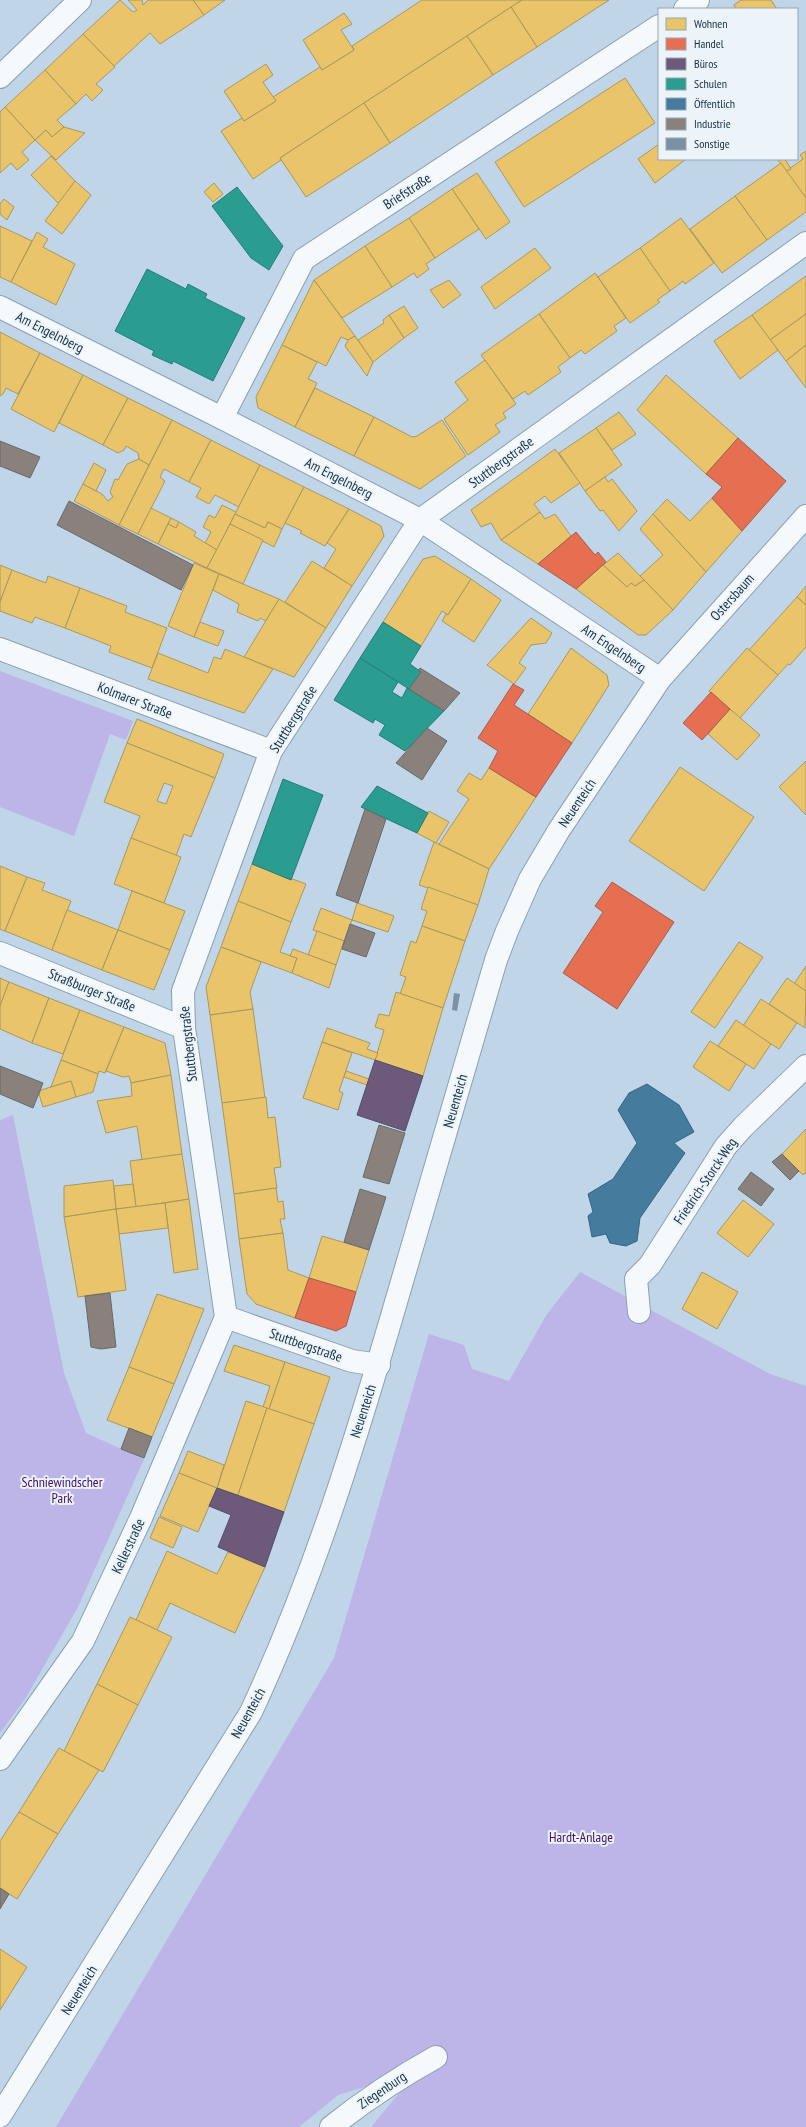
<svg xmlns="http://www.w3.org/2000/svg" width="806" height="2127" font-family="'PT Sans Narrow',sans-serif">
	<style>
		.green { fill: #bdb4e8 }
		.homes { fill: #e9c46a; stroke: #a8985f; fill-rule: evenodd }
		.shops { fill: #e76f51; stroke: #a75c4e }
		.offices { fill: #6d597a; stroke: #524d6a }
		.schools { fill: #2a9d8f; stroke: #237c79 }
		.public { fill: #457b9d; stroke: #366483 }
		.industry { fill: #8a817c; stroke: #66696c }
		.building { fill: #7891a3 }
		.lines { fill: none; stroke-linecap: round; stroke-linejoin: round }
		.minor-casing { stroke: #88a0b2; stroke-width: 24 }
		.minor { stroke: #f6f9fc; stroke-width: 22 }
		.labels { text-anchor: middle; stroke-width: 4; stroke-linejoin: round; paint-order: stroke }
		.street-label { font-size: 14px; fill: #123046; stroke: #ecf3f9 }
		.park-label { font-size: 14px; fill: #411169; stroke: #ecf3f9 }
	</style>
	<rect width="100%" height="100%" fill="#c0d6e8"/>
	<g class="green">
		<path d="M0,671L133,721L126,740L110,734L74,836L0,807Z"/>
		<path d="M13,1115L64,1373L86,1433L144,1459L78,1607L25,1699L0,1733V1120Z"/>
		<path d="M580,1272L770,1374L806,1386V2127H371L401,2091L398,2077L338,2095L299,2127H56L334,1658L429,1334L464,1345L472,1369L509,1381L547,1314Z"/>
	</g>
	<g class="homes">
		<path d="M120,0L133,12L137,10L128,0H142L143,5L148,0H193L204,15L160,44L150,33L114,66L83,34Z"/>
		<path d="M193,0H225L204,15Z"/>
		<path d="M422,0H522L280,158L281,160L253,179L221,131L242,118L244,121L276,101L273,97L320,67L322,70L354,50L352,46Z"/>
		<path d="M522,0H609L537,47L511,7Z"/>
		<path d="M741,0H771L777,9H736L734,5Z"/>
		<path d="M511,7L537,47L493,75L467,36Z"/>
		<path d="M344,13L352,24L341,30L354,50L322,70L303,40Z"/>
		<path d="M83,34L115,67L96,84L103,90L92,101L86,94L76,104L45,70Z"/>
		<path d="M467,36L493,75L390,143L364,103Z"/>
		<path d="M266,64L273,75L263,82L276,101L244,121L224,91Z"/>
		<path d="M45,70L76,104L57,120L64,127L52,137L46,130L35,140L5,107Z"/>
		<path d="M625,78L655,123L524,207L495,162Z"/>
		<path d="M364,103L390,143L306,197L280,158Z"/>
		<path d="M5,107L35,140L22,152L29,160L17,170L11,163L0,173V112Z"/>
		<path d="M64,127L85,133L56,160L35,140L46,130L52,137Z"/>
		<path d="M659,144V159H686L655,183L638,159Z"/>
		<path d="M806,151V198L786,171L803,159L800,155Z"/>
		<path d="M51,156L75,181L59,204L31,175Z"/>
		<path d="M780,159H785L791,169L786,171L778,160Z"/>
		<path d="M781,163L806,198V212L767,240L735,196Z"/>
		<path d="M477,173L510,222L486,239L452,189Z"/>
		<path d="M75,181L91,195L62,234L45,221Z"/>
		<path d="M214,183L223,194L213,202L204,192Z"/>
		<path d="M452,189L479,229L435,258L409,218Z"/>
		<path d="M735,196L767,240L722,273L690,229Z"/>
		<path d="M4,199L14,207L7,220L0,214V204Z"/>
		<path d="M409,218L435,258L426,264L429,269L417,278L414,273L392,287L365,246Z"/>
		<path d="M681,218L714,263L685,284L683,281L670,291L640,248Z"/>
		<path d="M0,226L32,241L11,282L0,277Z"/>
		<path d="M37,232L48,239L43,247L75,264L56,305L11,282Z"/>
		<path d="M365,246L392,287L342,318L314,280Z"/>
		<path d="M535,248L551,268L495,309L481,287Z"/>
		<path d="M640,248L670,291L657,300L660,302L630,323L598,277Z"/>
		<path d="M595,273L626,318L614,326L617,331L585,354L581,350L570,358L539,314Z"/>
		<path d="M806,276V314L770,340L752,315Z"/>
		<path d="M314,280L355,336L348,340L341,337L326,366L282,345Z"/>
		<path d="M449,280L461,295L443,308L430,290Z"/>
		<path d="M404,306L418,328L404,338L389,315Z"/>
		<path d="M539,314L570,358L558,367L561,372L528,395L525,391L513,399L481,355Z"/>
		<path d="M806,314V345L786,361L770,340Z"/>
		<path d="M389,315L404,338L373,362L358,340L384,323L383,320Z"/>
		<path d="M752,315L778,350L740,379L714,341Z"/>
		<path d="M0,332L40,353L18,394L6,388L3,394L0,396Z"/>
		<path d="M355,336L373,362L367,376L345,346L348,340Z"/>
		<path d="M282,345L317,362L308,379L317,383L295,427L258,408L256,397Z"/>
		<path d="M806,345V388L786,361Z"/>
		<path d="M40,353L83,375L54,432L11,409Z"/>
		<path d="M485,360L516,404L503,413L506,418L495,425L500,432L468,455L444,419L468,400L455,382Z"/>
		<path d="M83,375L128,398L103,445L59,423Z"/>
		<path d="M666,375L738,438L706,474L637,410Z"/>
		<path d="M315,388L374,417L354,456L295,427Z"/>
		<path d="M128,398L172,420L149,465L139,459L138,453L126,446L124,450L118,453L103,445Z"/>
		<path d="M619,412L636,434L612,450L596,428Z"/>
		<path d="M374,417L412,437L417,436L442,420L466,456L420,489L354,456Z"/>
		<path d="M172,420L211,440L189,482L164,469L160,477L165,481L138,534L119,525Z"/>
		<path d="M596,428L622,465L585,491L559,453Z"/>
		<path d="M211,440L260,465L239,507L215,495L209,504L196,497L201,488L189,482Z"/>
		<path d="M555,449L580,483L551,503L545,496L534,504L540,512L501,540L491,523L481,527L471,510Z"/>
		<path d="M139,459L149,465L119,525L74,501L83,484L102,494L108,501L113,497L110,492L115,479L118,480L127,464Z"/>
		<path d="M94,463L106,470L96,491L83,484Z"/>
		<path d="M260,465L304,487L282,529L268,522L265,528L235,514Z"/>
		<path d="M605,477L608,482L612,479L637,511L619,531L603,510L600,511L585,491Z"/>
		<path d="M304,487L349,509L325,546L300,533L302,531L285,523Z"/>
		<path d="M712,498L742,531L706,572L653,514L667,499L690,521Z"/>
		<path d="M222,505L236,512L217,550L205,543L211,532L203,527L209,515L215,518Z"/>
		<path d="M151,508L171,518L158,544L138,534Z"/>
		<path d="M349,509L381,526L384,536L352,586L324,568L336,549L327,543Z"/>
		<path d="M540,512L545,519L555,514L571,536L538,564L501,540Z"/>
		<path d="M235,514L265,528L268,522L282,529L274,547L230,524Z"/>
		<path d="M653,514L706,572L673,610L640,576L663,555L640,529Z"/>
		<path d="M171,518L179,522L176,528L168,524Z"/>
		<path d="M179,522L196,532L194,536L217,550L207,568L158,544L168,524L176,528Z"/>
		<path d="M230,524L263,540L243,584L207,568Z"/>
		<path d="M618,553L644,580L635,586L631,583L627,587L603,565Z"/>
		<path d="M435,556L471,579L448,615L442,611L421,646L383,622L423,559Z"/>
		<path d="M312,561L352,586L326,628L285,602Z"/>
		<path d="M194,563L219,574L194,637L168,626Z"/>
		<path d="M0,565L12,570L0,602Z"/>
		<path d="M603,565L627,587L631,583L635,586L644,580L673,610L646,635H638L576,589Z"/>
		<path d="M12,570L46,583L48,576L80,588L65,628L35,617L32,623L0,611V602Z"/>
		<path d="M219,574L279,599L266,621L260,618L258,621L237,612L239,604L213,590Z"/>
		<path d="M471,579L501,600L474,642L442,621L446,614L448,615Z"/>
		<path d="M806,586V605L797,597Z"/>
		<path d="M80,588L127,606L125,612L167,628L152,668L109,652L111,646L65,628Z"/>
		<path d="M797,597L806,605V647L790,665L788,664L778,675L749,650Z"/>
		<path d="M279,599L326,628L294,677L244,657Z"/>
		<path d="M531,618L552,633L546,643L531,645L519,663L526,668L514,684L487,665Z"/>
		<path d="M200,622L224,631L218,646L194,637Z"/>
		<path d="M571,648L607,675L609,685L572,743L528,714Z"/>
		<path d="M747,648L778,675L740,718L709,691Z"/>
		<path d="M225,649L273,669L244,713L148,679L158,653L208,673L214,657L221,659Z"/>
		<path d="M730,709L760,735L737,760L708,734Z"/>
		<path d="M137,719L224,754L215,778L127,743Z"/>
		<path d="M127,743L215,778L191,837L184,834L176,856L131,838L140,816L104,802ZM164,783L173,786L166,804L157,801Z"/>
		<path d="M806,761V815L779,787Z"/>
		<path d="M680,767L754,817L704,891L629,841Z"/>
		<path d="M489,768L536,797L489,869L439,844L469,799L457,791L469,773L481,780Z"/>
		<path d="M429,811L449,822L436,843L417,833Z"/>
		<path d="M131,838L181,857L164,903L114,884Z"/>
		<path d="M434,842L489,869L478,905L419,885Z"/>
		<path d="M252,864L306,884L291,922L238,901Z"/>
		<path d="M0,866L27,877L5,931L0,929Z"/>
		<path d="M27,877L45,883L42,890L71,901L52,950L5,931Z"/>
		<path d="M428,887L478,905L465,941L422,926L427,911L421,909Z"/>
		<path d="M132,891L185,911L170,950L118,930Z"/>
		<path d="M238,901L291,922L280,952L297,958L292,973L221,947Z"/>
		<path d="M357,903L394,916L388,932L352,920Z"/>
		<path d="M321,908L352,920L344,941L313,930Z"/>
		<path d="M67,910L118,930L102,970L52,950Z"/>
		<path d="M422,926L465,941L443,1008L400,994L406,977L400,975L411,941L416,943Z"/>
		<path d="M118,930L170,950L154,990L102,970Z"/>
		<path d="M317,931L344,941L336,965L308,955Z"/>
		<path d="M739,942L763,957L715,1028L691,1012Z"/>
		<path d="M221,947L261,962L250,992L253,1009L210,1015L206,987Z"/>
		<path d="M293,949L336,965L329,988L292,973L297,958L290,956Z"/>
		<path d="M806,966V991L794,984Z"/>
		<path d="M0,978L9,982L0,1006Z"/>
		<path d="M787,978L806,991L805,1028L769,1004Z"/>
		<path d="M9,982L49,998L32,1043L0,1029V1006Z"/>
		<path d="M396,992L443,1008L423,1076L375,1060L384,1030L375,1027L379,1014L389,1016Z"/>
		<path d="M49,998L80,1010L63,1054L32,1043Z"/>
		<path d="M761,999L797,1023L779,1049L743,1026Z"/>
		<path d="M253,1009L265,1098L222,1103L210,1015Z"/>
		<path d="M80,1010L124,1027L105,1073L99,1071L98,1074L61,1060Z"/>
		<path d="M736,1020L771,1044L754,1069L718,1046Z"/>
		<path d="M124,1027L165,1043L171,1075L131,1083L129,1076L123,1077L106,1071Z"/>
		<path d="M327,1028L370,1043L367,1049L378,1053L375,1060L322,1042Z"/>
		<path d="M710,1041L746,1064L729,1091L693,1067Z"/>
		<path d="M322,1042L352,1053L339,1091L343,1093L338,1110L303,1098Z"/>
		<path d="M61,1060L98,1074L93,1092L76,1097L71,1081L51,1087Z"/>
		<path d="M346,1071L369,1079L367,1085L344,1077Z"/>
		<path d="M171,1075L182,1154L142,1160L137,1126L106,1133L97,1101L132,1096L131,1083Z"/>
		<path d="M71,1081L76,1097L43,1107L39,1094L41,1090Z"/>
		<path d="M266,1097L268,1118L275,1117L281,1167L274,1168L277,1188L234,1194L222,1103Z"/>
		<path d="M806,1129V1174L804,1173L803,1175L782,1154Z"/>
		<path d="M182,1154L189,1199L136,1207L130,1161Z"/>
		<path d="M113,1180L116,1209L64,1217V1186Z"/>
		<path d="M133,1184L136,1207L116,1209L114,1186Z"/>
		<path d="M276,1188L278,1202L283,1201L285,1219H280L283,1233L239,1239L234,1194Z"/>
		<path d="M189,1199L198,1269L174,1273L165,1203Z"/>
		<path d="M743,1200L774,1224L748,1257L717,1233Z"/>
		<path d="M165,1203L168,1228L119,1234L116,1209Z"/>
		<path d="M116,1209L126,1290L78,1297L64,1217Z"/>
		<path d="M283,1233L288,1270L309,1278L295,1318L256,1304L247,1294L239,1239Z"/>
		<path d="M322,1236L369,1250L356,1292L309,1278Z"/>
		<path d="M702,1272L738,1292L717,1329L682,1309Z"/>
		<path d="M157,1294L204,1309L174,1384L129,1367Z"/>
		<path d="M234,1345L285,1362L269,1409L263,1407L270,1386L224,1371Z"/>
		<path d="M285,1362L330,1377L314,1424L269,1409Z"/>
		<path d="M129,1367L174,1384L152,1437L107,1420Z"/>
		<path d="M246,1401L267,1408L238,1495L217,1488Z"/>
		<path d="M267,1408L314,1424L284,1512L238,1495Z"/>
		<path d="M188,1451L224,1465L217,1488L179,1473Z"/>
		<path d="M179,1473L217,1488L198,1532L160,1516Z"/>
		<path d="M159,1517L182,1527L173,1548L150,1538Z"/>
		<path d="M167,1551L217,1574L228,1552L265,1567L235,1633L170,1603L157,1630L136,1620Z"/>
		<path d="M130,1617L172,1637L138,1705L97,1684Z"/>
		<path d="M97,1684L138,1705L103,1772L64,1751Z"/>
		<path d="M59,1748L99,1770L58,1834L19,1812Z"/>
		<path d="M19,1812L58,1834L17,1899L0,1888V1841Z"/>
		<path d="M0,1949L27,1967L0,2010Z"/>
	</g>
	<g class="shops">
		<path d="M738,438L786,481L742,531L712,498L722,487L706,474Z"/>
		<path d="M576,532L595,555L598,552L606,562L576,589L538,564Z"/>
		<path d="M513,684L524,690L514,705L572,743L536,797L489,768L498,751L478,738Z"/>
		<path d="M711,692L730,709L702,740L683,723Z"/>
		<path d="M612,882L674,922L617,1009L563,973L603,912L595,906Z"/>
		<path d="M309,1278L356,1292L346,1326L336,1331L295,1318Z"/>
	</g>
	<g class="offices">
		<path d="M375,1060L423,1076L405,1131L357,1115Z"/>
		<path d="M217,1488L284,1512L265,1567L218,1547L231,1515L209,1506Z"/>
	</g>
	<g class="schools">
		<path d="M237,187L283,246L269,270L251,258L212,206Z"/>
		<path d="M147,269L186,289L188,284L207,294L205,298L245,318L213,381L173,361L172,364L152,355L154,351L115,331Z"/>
		<path d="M383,622L421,646L410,664L421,672L409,689L360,658Z"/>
		<path d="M360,658L398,682L392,692L402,698L407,688L444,711L405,751L379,735L385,725L375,719L373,723L334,700Z"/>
		<path d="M283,779L323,795L291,880L252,864Z"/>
		<path d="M377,786L428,813L417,833L361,807Z"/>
	</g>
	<path class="public" d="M647,1084L679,1105L694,1132L674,1143L685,1153L640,1218L637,1241L626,1246L610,1243L606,1234L592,1237L588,1216L593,1212L588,1194L613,1179L637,1143L618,1110L629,1093Z"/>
	<g class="industry">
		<path d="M0,441L40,457L30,478L0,466Z"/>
		<path d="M69,501L193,565L181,590L57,525Z"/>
		<path d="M420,668L460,693L444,711L409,689L421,672L418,670Z"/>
		<path d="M427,728L447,741L422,780L396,763Z"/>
		<path d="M365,809L386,819L358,903L336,895Z"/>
		<path d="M350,924L375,933L366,957L342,949Z"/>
		<path d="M0,1066L43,1083L33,1108L0,1094Z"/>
		<path d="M379,1125L405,1133L389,1184L363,1177Z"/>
		<path d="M782,1154L799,1171L790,1180L772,1162Z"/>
		<path d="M751,1172L774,1189L761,1206L738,1189Z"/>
		<path d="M360,1189L386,1197L369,1250L344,1242Z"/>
		<path d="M110,1293L116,1347L101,1349L91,1347L85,1296Z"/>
		<path d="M129,1428L152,1437L144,1458L121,1449Z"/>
		<path d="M0,1888L9,1894L0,1909Z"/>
	</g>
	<path class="building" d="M454,993L460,994L457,1011L452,1010Z"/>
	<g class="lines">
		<defs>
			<g id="minor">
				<path d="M685,9L698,0"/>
				<path d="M0,77L80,0"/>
				<path d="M0,307L222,418L420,520L660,679"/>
				<path d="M222,418L304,259L659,26"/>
				<path d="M0,649L271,751"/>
				<path d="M0,953L184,1028"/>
				<path d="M639,1312L636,1279L650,1265L726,1146L743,1127L806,1066"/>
				<path d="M379,1365L352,1361L226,1317L184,1028L183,991L271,751L420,520L806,243"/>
				<path d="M0,1759L83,1641L141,1518L226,1317"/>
				<path d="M0,2116L251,1712C315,1575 359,1430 401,1285C433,1177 464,1068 496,960L507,931L530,879L559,830L660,679L806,516"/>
				<path d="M331,2127C365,2100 398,2078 436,2057"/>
			</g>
		</defs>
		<use href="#minor" class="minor-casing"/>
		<use href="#minor" class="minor"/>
	</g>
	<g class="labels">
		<g class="street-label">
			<text transform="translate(407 191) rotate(-33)" y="5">Briefstraße</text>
			<text transform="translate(50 332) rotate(27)" y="5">Am Engelnberg</text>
			<text transform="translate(501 462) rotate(-36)" y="5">Stuttbergstraße</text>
			<text transform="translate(339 478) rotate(27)" y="5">Am Engelnberg</text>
			<text transform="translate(732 597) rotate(-48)" y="5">Ostersbaum</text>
			<text transform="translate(614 648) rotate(34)" y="5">Am Engelnberg</text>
			<text transform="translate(135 700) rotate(21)" y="5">Kolmarer Straße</text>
			<text transform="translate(293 719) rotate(-58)" y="5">Stuttbergstraße</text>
			<text transform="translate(577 803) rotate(-56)" y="5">Neuenteich</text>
			<text transform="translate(92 990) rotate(22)" y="5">Straßburger Straße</text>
			<text transform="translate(188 1044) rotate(-96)" y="5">Stuttbergstraße</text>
			<text transform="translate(455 1101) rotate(-74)" y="5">Neuenteich</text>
			<text transform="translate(705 1181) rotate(-56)" y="5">Friedrich-Storck-Weg</text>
			<text transform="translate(306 1345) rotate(19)" y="5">Stuttbergstraße</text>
			<text transform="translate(363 1411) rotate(-72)" y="5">Neuenteich</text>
			<text transform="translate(128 1546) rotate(-65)" y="5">Kellerstraße</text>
			<text transform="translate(248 1713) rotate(-61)" y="5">Neuenteich</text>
			<text transform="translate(79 1990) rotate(-58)" y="5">Neuenteich</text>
			<text transform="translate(382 2090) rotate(-34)" y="5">Ziegenburg</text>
		</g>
		<g class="park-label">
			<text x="62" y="1487">Schniewindscher<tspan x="62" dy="16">Park</tspan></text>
			<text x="581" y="1842">Hardt-Anlage</text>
		</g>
	</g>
	<rect x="658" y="8" width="140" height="152" fill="#ecf3f9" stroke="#95a5b1"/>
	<rect x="666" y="18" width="20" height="12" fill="#e9c46a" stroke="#95a5b1"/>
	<text x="694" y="28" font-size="12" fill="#123046">Wohnen</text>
	<rect x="666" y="38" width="20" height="12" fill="#e76f51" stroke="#95a5b1"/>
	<text x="694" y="48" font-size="12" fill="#123046">Handel</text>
	<rect x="666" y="58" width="20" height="12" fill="#6d597a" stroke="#95a5b1"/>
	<text x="694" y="68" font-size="12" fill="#123046">Büros</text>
	<rect x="666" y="78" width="20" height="12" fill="#2a9d8f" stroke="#95a5b1"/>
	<text x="694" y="88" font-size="12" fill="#123046">Schulen</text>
	<rect x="666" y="98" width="20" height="12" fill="#457b9d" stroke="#95a5b1"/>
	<text x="694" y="108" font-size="12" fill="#123046">Öffentlich</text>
	<rect x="666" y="118" width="20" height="12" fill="#8a817c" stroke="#95a5b1"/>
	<text x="694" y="128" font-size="12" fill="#123046">Industrie</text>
	<rect x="666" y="138" width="20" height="12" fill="#7891a3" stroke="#95a5b1"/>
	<text x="694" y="148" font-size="12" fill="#123046">Sonstige</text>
</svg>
